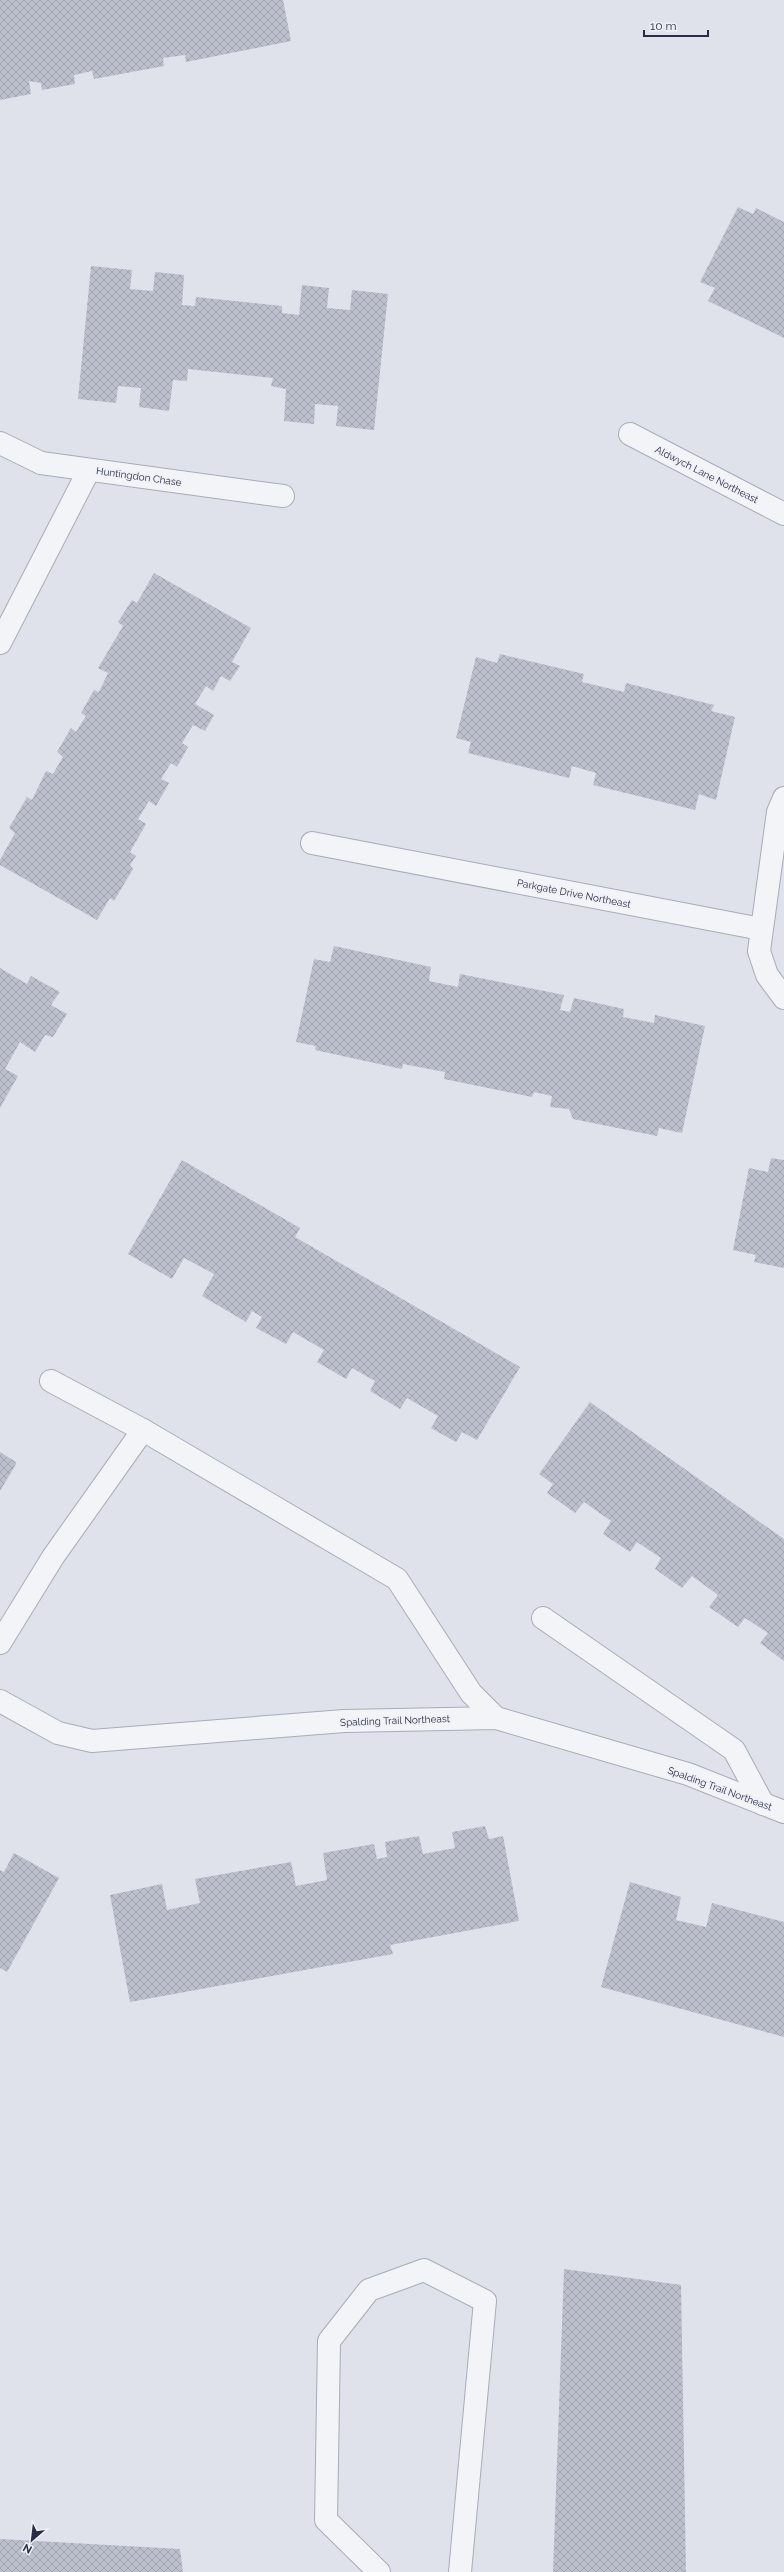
<svg xmlns="http://www.w3.org/2000/svg" width="784" height="2572" font-family="Raleway,sans-serif">
	<style>
		.building { fill: url(#building-cross-hatch) }
		.lines { fill: none; stroke-linecap: round; stroke-linejoin: round }
		.lane-casing { stroke: #a8acb8; stroke-width: 24 }
		.street-casing { stroke: #a8acb8; stroke-width: 24 }
		.lane { stroke: #f3f4f8; stroke-width: 22 }
		.street { stroke: #f3f4f8; stroke-width: 22 }
		.labels { text-anchor: middle; stroke-width: 3.5; stroke-linejoin: round; paint-order: stroke }
		.street-label { font-size: 10px; fill: #272d43; stroke: #eff1f7 }
	</style>
	<defs>
		<pattern id="building-cross-hatch" width="8" height="8" patternUnits="userSpaceOnUse"><rect width="8" height="8" fill="#bcc0cd"/><path d="M0 0l8 8M0 8l8-8" fill="none" stroke="#a2a5b1"/></pattern>
	</defs>
	<rect width="100%" height="100%" fill="#dfe2ea"/>
	<g class="building">
		<path d="M0,0H283L291,41L186,62L185,55L163,58L164,66L94,79L92,71L74,75L75,84L42,90L41,83L29,81L31,94L0,100Z"/>
		<path d="M738,207L753,214L756,208L784,222V338L708,301L715,288L700,282Z"/>
		<path d="M91,266L132,270L130,289L153,291L155,272L184,275L182,305L195,306L196,297L282,306V313L299,315L302,285L329,288L327,308L350,310L352,290L388,294L374,430L336,426L338,406L315,404L314,424L284,421L286,389L271,386L273,378L188,369L187,381L173,380L169,411L139,407L141,388L118,386L116,403L78,399Z"/>
		<path d="M154,573L251,628L232,662L240,666L230,681L221,676L213,691L206,686L195,704L214,715L205,731L193,725L182,743L188,747L177,767L171,763L161,779L169,783L156,806L149,801L138,819L146,824L130,852L136,856L130,865L133,869L114,901L110,898L97,920L0,865V860L15,833L9,828L27,797L32,800L46,771L53,774L63,757L57,752L71,728L76,732L86,716L81,713L94,690L99,692L108,673L98,668L123,626L118,622L132,600L137,603Z"/>
		<path d="M500,654L584,674L582,682L624,692L626,683L714,705L711,711L735,717L716,800L699,794L695,810L593,785L596,773L572,766L569,778L468,753L471,742L456,738L476,657L497,663Z"/>
		<path d="M334,946L431,967L429,981L458,987L460,974L564,995L560,1010L570,1012L574,998L624,1009L623,1017L654,1023L655,1015L705,1026L682,1133L659,1128L657,1136L573,1119L569,1109L550,1107L552,1096L534,1092L532,1097L444,1079L445,1072L403,1064L402,1069L315,1050L316,1046L296,1042L314,959L330,962Z"/>
		<path d="M0,968L27,984L31,976L60,992L51,1005L67,1014L53,1037L45,1035L35,1052L20,1042L5,1069L18,1076L0,1108Z"/>
		<path d="M771,1158L784,1160V1268L754,1262L756,1255L733,1250L749,1168L768,1172Z"/>
		<path d="M182,1160L300,1228L295,1237L520,1367L477,1440L462,1432L456,1442L431,1428L438,1416L407,1398L400,1409L370,1391L375,1381L352,1368L346,1379L317,1362L324,1350L293,1332L286,1344L256,1328L262,1317L252,1311L246,1322L202,1296L214,1274L184,1258L172,1279L128,1254Z"/>
		<path d="M590,1402L784,1539V1661L760,1643L768,1633L745,1618L738,1627L709,1607L718,1595L692,1576L682,1588L655,1569L661,1558L637,1542L630,1552L603,1534L611,1521L584,1502L575,1513L547,1493L553,1484L539,1474Z"/>
		<path d="M0,1452L16,1462L15,1466L0,1491Z"/>
		<path d="M485,1826L489,1839L503,1836L519,1921L390,1945L393,1954L130,2002L110,1895L162,1884L167,1910L200,1903L195,1879L291,1862L296,1886L327,1880L323,1853L374,1844L377,1859L387,1857L385,1842L419,1836L423,1854L455,1848L452,1832Z"/>
		<path d="M14,1853L59,1878L7,1972L0,1968V1870L4,1872Z"/>
		<path d="M630,1882L681,1897L676,1920L706,1927L712,1903L784,1922V2037L601,1987Z"/>
		<path d="M564,2269L681,2285L686,2572H553Z"/>
		<path d="M0,2539L180,2549L183,2572H0Z"/>
	</g>
	<g class="lines">
		<defs>
			<path id="lane" d="M543,1618L734,1750L763,1804"/>
			<g id="street">
				<path d="M630,434L784,514"/>
				<path d="M0,443L41,463L283,496"/>
				<path d="M0,643L89,470"/>
				<path d="M784,798L778,812L759,951L767,975L784,998"/>
				<path d="M312,843L761,929"/>
				<path d="M51,1381L143,1430L397,1579L471,1693L496,1718"/>
				<path d="M0,1643L53,1557L143,1430"/>
				<path d="M0,1701L58,1733L92,1741L344,1721L496,1718L688,1774L784,1812"/>
				<path d="M379,2572L326,2520L329,2341L369,2290L424,2270L485,2301L460,2572"/>
			</g>
		</defs>
		<use href="#lane" class="lane-casing"/>
		<use href="#street" class="street-casing"/>
		<use href="#lane" class="lane"/>
		<use href="#street" class="street"/>
	</g>
	<g class="labels">
		<g class="street-label">
			<text transform="translate(707 474) rotate(27)" y="4">Aldwych Lane Northeast</text>
			<text transform="translate(139 476) rotate(8)" y="4">Huntingdon Chase</text>
			<text transform="translate(574 893) rotate(11)" y="4">Parkgate Drive Northeast</text>
			<text transform="translate(395 1720) rotate(-2)" y="4">Spalding Trail Northeast</text>
			<text transform="translate(720 1788) rotate(20)" y="4">Spalding Trail Northeast</text>
		</g>
	</g>
	<g transform="translate(32 2540) rotate(208)" stroke="#eff1f7" stroke-width="3" paint-order="stroke">
	<path d="M0-3L7 15L0 10L-7 15Z" fill="#272d43"/>
	<text y="-6" font-size="11" font-weight="bold" text-anchor="middle" fill="#272d43">N</text>
	</g>
	<path d="M644 30v6h64v-6" fill="none" stroke="#272d43" stroke-width="2"/>
	<text x="650" y="30" font-size="12" fill="#272d43" stroke="#eff1f7" stroke-width="3" paint-order="stroke">10 m</text>
</svg>
